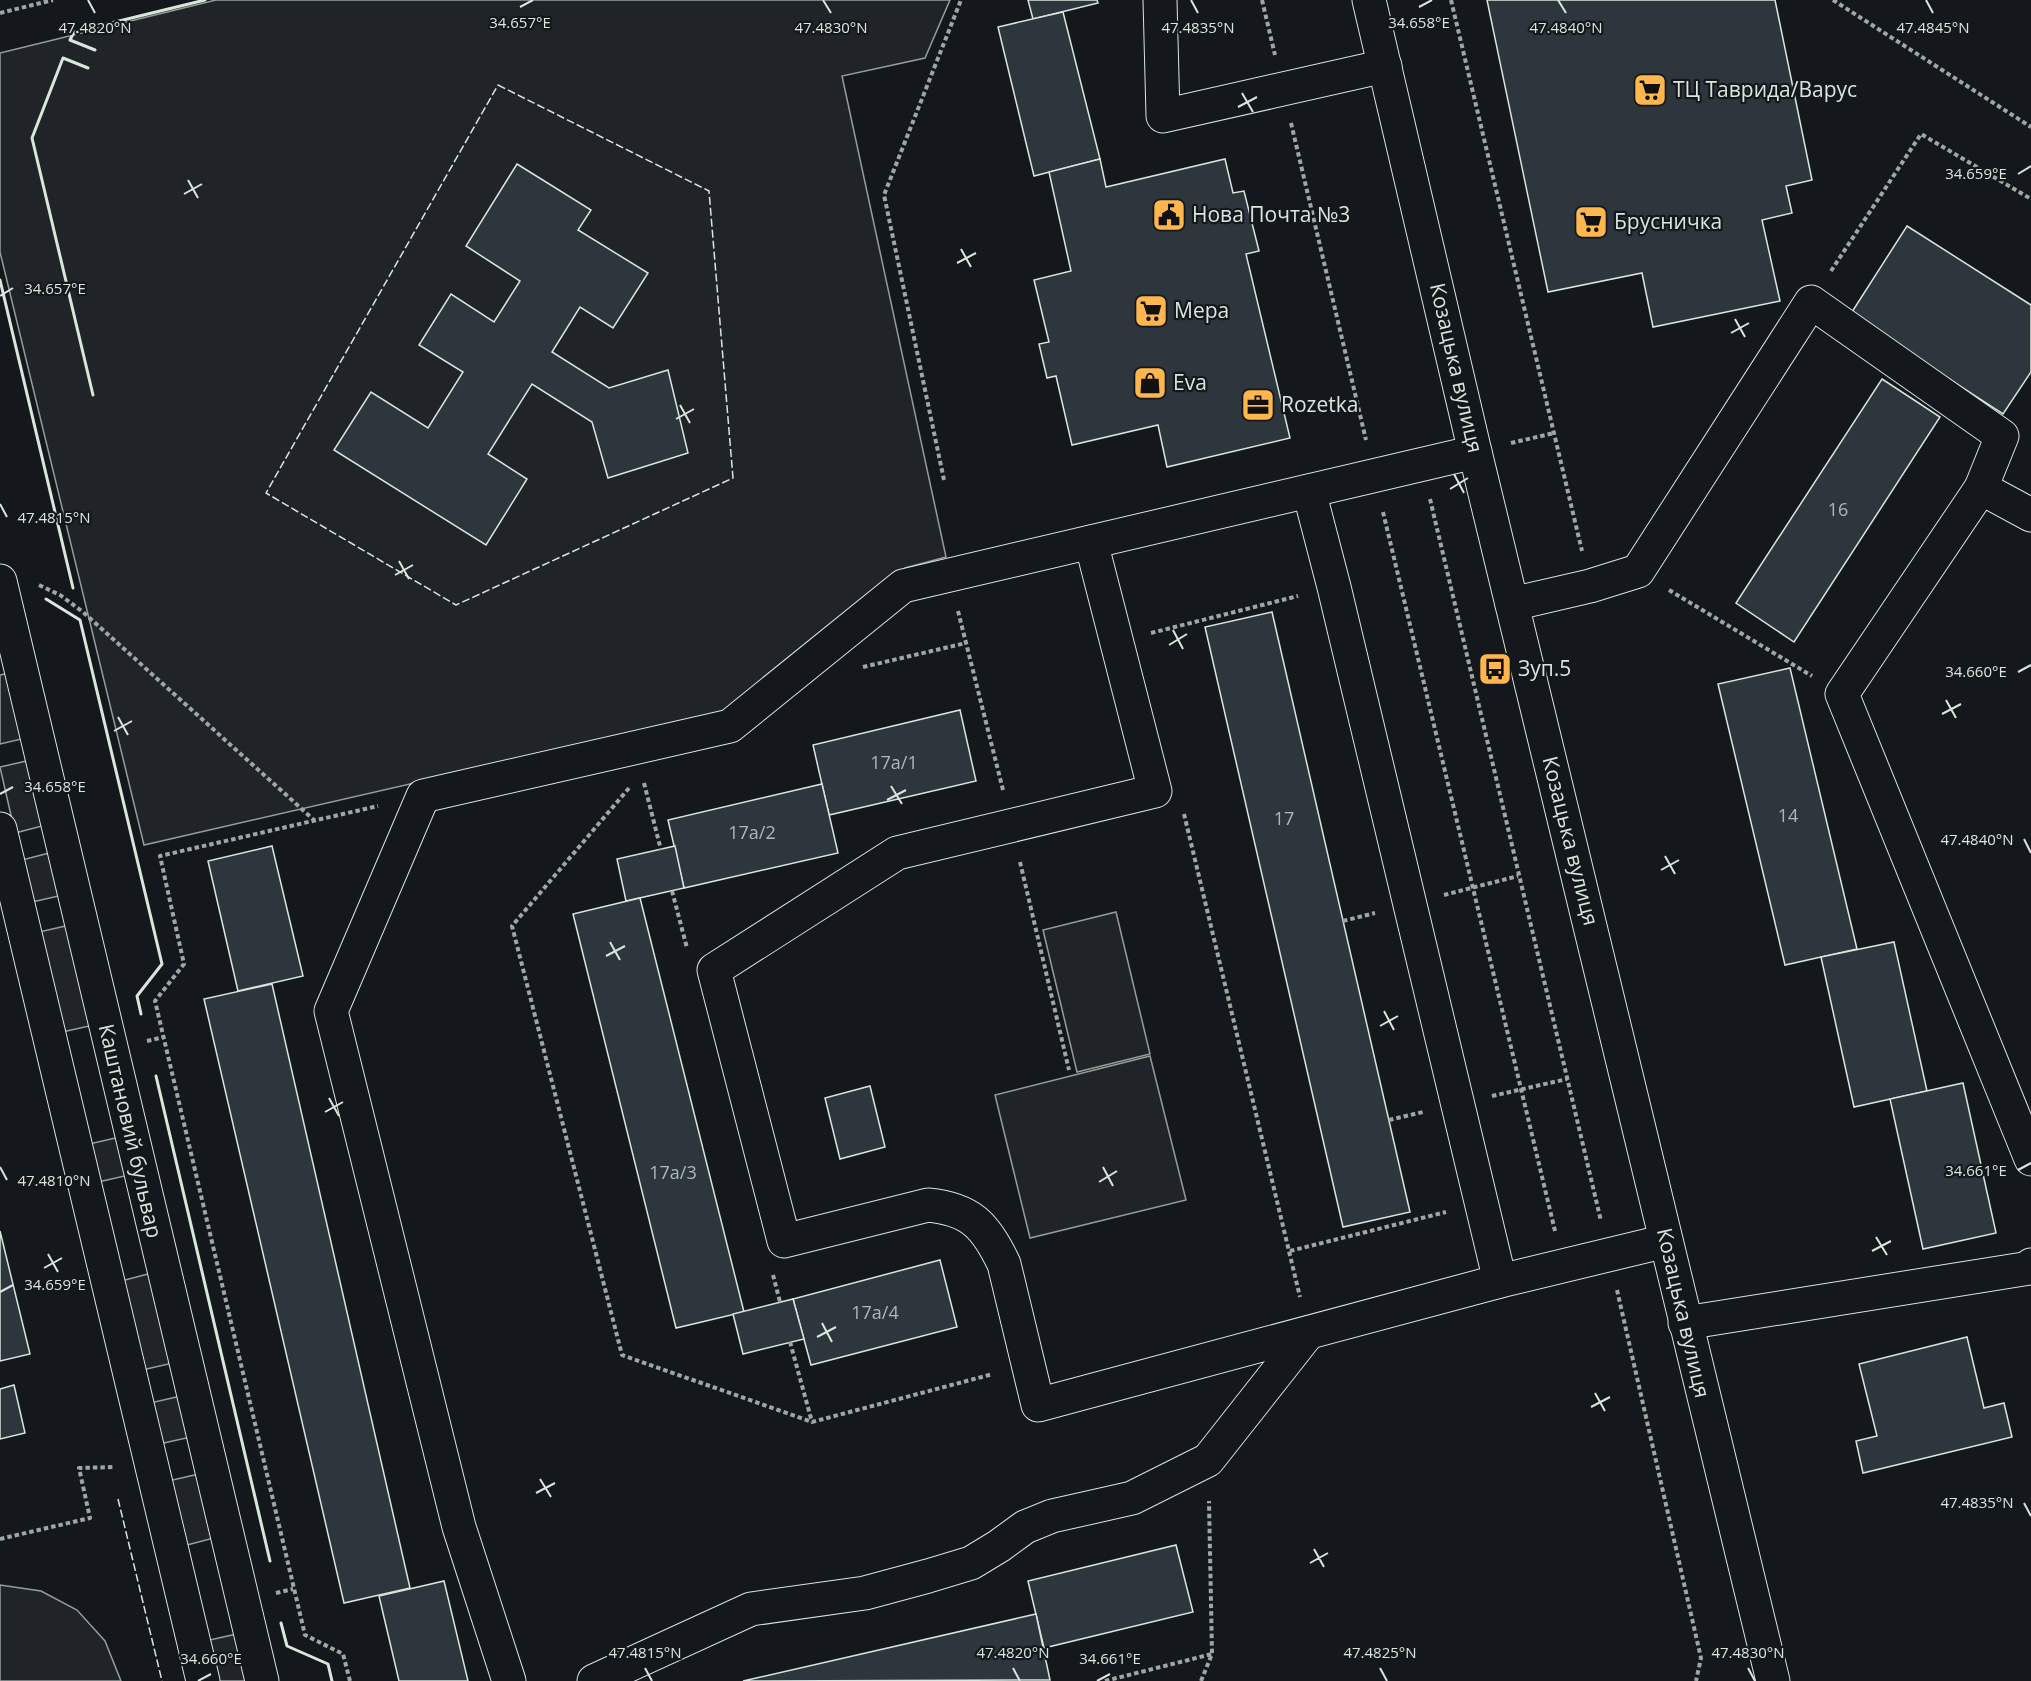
<svg xmlns="http://www.w3.org/2000/svg" width="2031" height="1681" font-family="'Open Sans',sans-serif">
	<style>
		.green { fill: #202428; stroke: #939e99; stroke-width: 1.5 }
		.building { fill: #2c363c; stroke: #d8e6dc; stroke-width: 1.5 }
		.lines { fill: none; stroke-linecap: round; stroke-linejoin: round }
		.minor-casing { stroke: #d8e6dc; stroke-width: 35 }
		.path { stroke: #9da8a2; stroke-width: 4; stroke-dasharray: 4.5 3; stroke-linecap: butt }
		.minor { stroke: #14181c; stroke-width: 33 }
		.fence { stroke: #d8e6dc; stroke-width: 1.5; stroke-dasharray: 8 3; stroke-linecap: butt }
		.wall { stroke: #d8e6dc; stroke-width: 3 }
		.ticks { fill: none; stroke: #d8e6dc; stroke-width: 2 }
		.labels { text-anchor: middle; stroke-width: 4.5; stroke-linejoin: round; paint-order: stroke }
		.number-label { font-size: 18px; fill: #adbab4 }
		.poi-label { font-size: 21px; fill: #d8e6dc; stroke: #14181c; text-anchor: start }
		.street-label { font-size: 21px; fill: #d8e6dc; stroke: #14181c }
		.ticks-label { font-size: 15px; text-anchor: middle; fill: #d8e6dc; stroke: #14181c; stroke-width: 4.5; stroke-linejoin: round; paint-order: stroke }
	</style>
	<rect width="100%" height="100%" fill="#14181c"/>
	<g class="green">
		<path d="M216,0H950L925,58L842,76L946,557L905,568L724,712L144,845L0,252V53Z"/>
		<path d="M10,673L26,738L0,744V675Z"/>
		<path d="M31,760L46,825L15,833L0,767Z"/>
		<path d="M53,852L63,895L32,902L22,860Z"/>
		<path d="M1116,912L1150,1054L1077,1072L1043,930Z"/>
		<path d="M70,925L94,1025L62,1032L39,932Z"/>
		<path d="M1150,1056L1186,1200L1030,1238L995,1095Z"/>
		<path d="M120,1137L129,1175L98,1182L89,1144Z"/>
		<path d="M152,1273L173,1363L142,1370L121,1281Z"/>
		<path d="M181,1396L191,1437L159,1444L150,1403Z"/>
		<path d="M199,1474L214,1538L183,1546L168,1481Z"/>
		<path d="M0,1585L41,1591L77,1610L105,1641L121,1681H0Z"/>
		<path d="M237,1634L248,1681H215L205,1641Z"/>
	</g>
	<g class="building">
		<path d="M1028,0H1097L1098,3L1033,19Z"/>
		<path d="M1487,0H1775L1812,180L1786,186L1792,213L1762,220L1780,301L1653,327L1642,273L1548,292Z"/>
		<path d="M1063,12L1100,159L1034,176L998,27Z"/>
		<path d="M1100,159L1106,187L1225,159L1233,193L1244,191L1259,251L1246,254L1290,438L1167,467L1158,425L1072,445L1056,376L1047,378L1039,344L1049,342L1034,280L1071,271L1049,172Z"/>
		<path d="M517,164L591,210L578,230L648,273L613,328L580,307L552,352L609,388L668,370L688,453L608,478L592,422L532,384L488,454L527,479L486,545L334,450L371,392L428,428L463,372L419,345L451,294L494,322L520,281L466,246Z"/>
		<path d="M1907,226L2031,305V372L2003,414L1850,315Z"/>
		<path d="M1882,379L1940,417L1794,642L1736,603Z"/>
		<path d="M1272,612L1410,1212L1343,1227L1205,627Z"/>
		<path d="M1790,668L1857,949L1785,965L1718,684Z"/>
		<path d="M960,710L976,781L829,815L813,745Z"/>
		<path d="M822,784L838,853L684,888L668,820Z"/>
		<path d="M272,846L303,976L238,991L208,861Z"/>
		<path d="M675,846L684,888L626,901L617,859Z"/>
		<path d="M640,898L744,1312L676,1328L573,914Z"/>
		<path d="M1894,942L1927,1091L1854,1107L1821,957Z"/>
		<path d="M272,984L410,1588L344,1603L204,999Z"/>
		<path d="M1963,1083L1996,1233L1923,1249L1890,1099Z"/>
		<path d="M870,1086L885,1147L840,1159L825,1098Z"/>
		<path d="M0,1231L30,1354L0,1361Z"/>
		<path d="M940,1260L957,1327L811,1365L793,1299Z"/>
		<path d="M793,1299L804,1339L743,1354L733,1314Z"/>
		<path d="M1967,1337L1984,1408L2004,1403L2012,1437L1863,1473L1856,1441L1877,1436L1859,1364Z"/>
		<path d="M14,1385L25,1433L0,1439V1389Z"/>
		<path d="M1176,1545L1193,1612L1044,1648L1028,1581Z"/>
		<path d="M444,1581L468,1681H399L379,1596Z"/>
		<path d="M1036,1614L1050,1680L743,1681Z"/>
	</g>
	<g class="lines">
		<defs>
			<g id="minor">
				<path d="M1160,0L1163,116L1385,66"/>
				<path d="M1369,0L1475,452L1773,1681"/>
				<path d="M1309,491L1334,587L1500,1281"/>
				<path d="M2031,515L1981,488L1842,694L2031,1159"/>
				<path d="M1091,542L1155,791L897,853L714,970L784,1241L928,1205C971,1209 986,1226 1004,1264L1038,1405L1500,1281L1666,1241"/>
				<path d="M0,581L262,1681"/>
				<path d="M1512,604L1590,586L1638,571L1811,302L2002,436L1981,488"/>
				<path d="M0,829L203,1681"/>
				<path d="M1685,1323L2030,1268L2031,1265"/>
				<path d="M509,1681L459,1527L331,1011L423,796L730,726L903,586L1475,452"/>
				<path d="M594,1681L751,1609L865,1593L928,1576L971,1563L999,1546L1025,1527L1052,1516L1132,1498L1208,1460L1308,1333"/>
			</g>
		</defs>
		<use href="#minor" class="minor-casing"/>
		<g class="path">
			<path d="M1262,0L1275,55"/>
			<path d="M1451,0L1582,551"/>
			<path d="M1833,0L2031,127"/>
			<path d="M0,13L53,0"/>
			<path d="M1291,123L1366,440"/>
			<path d="M1831,271L1921,134L2031,199"/>
			<path d="M1511,443L1554,433"/>
			<path d="M944,480L884,195L961,0"/>
			<path d="M1430,499L1601,1221"/>
			<path d="M1383,512L1555,1231"/>
			<path d="M39,585L60,595L83,612L314,820"/>
			<path d="M1669,590L1812,676"/>
			<path d="M958,611L1003,790"/>
			<path d="M1151,633L1298,596"/>
			<path d="M863,667L966,643"/>
			<path d="M644,783L661,850"/>
			<path d="M629,788L512,926L622,1355L812,1422L993,1374"/>
			<path d="M1184,814L1300,1297"/>
			<path d="M1020,862L1069,1070"/>
			<path d="M672,891L687,948"/>
			<path d="M1444,895L1518,876"/>
			<path d="M1343,921L1375,913"/>
			<path d="M147,1041L164,1037"/>
			<path d="M1492,1096L1567,1079"/>
			<path d="M1389,1120L1423,1112"/>
			<path d="M1290,1251L1446,1212"/>
			<path d="M773,1275L780,1302"/>
			<path d="M1617,1290L1701,1658L1696,1681"/>
			<path d="M790,1342L812,1422"/>
			<path d="M0,1539L90,1518L79,1468L115,1467"/>
			<path d="M276,1593L293,1589"/>
			<path d="M350,1681L343,1654L305,1635L155,1001L184,964L160,856L378,806"/>
			<path d="M1105,1681L1212,1654"/>
			<path d="M1201,1681L1212,1654L1209,1501"/>
		</g>
		<use href="#minor" class="minor"/>
		<g class="fence">
			<path d="M498,85L709,191L733,478L456,605L266,493Z"/>
			<path d="M118,1499L162,1681"/>
		</g>
		<g class="wall">
			<path d="M95,50L70,40L74,32L205,0"/>
			<path d="M88,68L63,58L32,138L93,395"/>
			<path d="M0,280L73,588"/>
			<path d="M46,599L80,620L162,964L137,996L141,1014"/>
			<path d="M156,1076L270,1561"/>
			<path d="M281,1623L287,1646L328,1664L332,1681"/>
		</g>
	</g>
	<path class="ticks" d="M88,0L95,13M823,0L831,13M1191,0L1198,13M1558,0L1566,13M1926,0L1933,13M520,7L533,0M1419,7L1432,0M1242,93L1253,112M1238,107L1257,97M2018,174L2031,166M188,180L198,198M184,194L202,184M961,249L971,267M957,263L976,253M0,296L13,288M1735,319L1745,337M1731,333L1749,323M680,405L690,423M676,419L694,409M1454,474L1464,493M1450,489L1468,478M0,504L7,517M399,561L409,579M395,575L413,565M1173,630L1183,649M1169,645L1187,634M2018,672L2031,665M1946,700L1956,718M1942,714L1961,704M118,717L128,735M114,731L132,721M891,786L902,804M0,794L13,787M887,800L906,790M2024,839L2031,853M1665,856L1675,874M1661,870L1679,860M610,942L620,960M606,956L625,946M1384,1011L1394,1030M1380,1026L1398,1016M329,1098L339,1116M325,1112L343,1102M0,1167L7,1180M1103,1167L1113,1186M2018,1170L2031,1163M1099,1182L1117,1171M1876,1237L1887,1255M1872,1251L1891,1241M48,1254L58,1272M44,1268L62,1258M0,1292L13,1285M822,1323L832,1342M817,1337L836,1327M1595,1393L1605,1411M1591,1407L1610,1397M540,1479L551,1497M536,1493L555,1483M2024,1503L2031,1516M1314,1549L1324,1567M1310,1563L1328,1553M645,1668L652,1681M1013,1668L1020,1681M1380,1668L1387,1681M1748,1668L1755,1681M198,1681L211,1674M1097,1681L1110,1674"/>
	<defs>
		<symbol id="supermarket-square" viewBox="-11 -11 22 22"><rect x="-9" y="-9" width="18" height="18" rx="4" fill="#ffb74d" stroke="#14181c"/><path d="M-6-5.5h2.5l.6 2H6L4.5 2H-2.5L-4.4-4H-6ZM-1.5 3.2a1.3 1.3 0 1 0 .1 0ZM3 3.2a1.3 1.3 0 1 0 .1 0Z" fill="#111"/></symbol>
		<symbol id="civic-square" viewBox="-11 -11 22 22"><rect x="-9" y="-9" width="18" height="18" rx="4" fill="#ffb74d" stroke="#14181c"/><path d="M-.6-6.5H3V-4.5H.6V-3L4-1V1h2V6H-6V1h2V-1L-.6-3ZM-1.2 2.5V6h2.4V2.5Z" fill="#111"/></symbol>
		<symbol id="shop-square" viewBox="-11 -11 22 22"><rect x="-9" y="-9" width="18" height="18" rx="4" fill="#ffb74d" stroke="#14181c"/><path d="M-5-2.5h2.3a2.7 3.5 0 0 1 5.4 0H5L5.5 6h-11ZM-1.5-2.5h3a1.5 2.3 0 0 0-3 0Z" fill="#111"/></symbol>
		<symbol id="office-square" viewBox="-11 -11 22 22"><rect x="-9" y="-9" width="18" height="18" rx="4" fill="#ffb74d" stroke="#14181c"/><path d="M-6-3h4V-5.5h4V-3h4V5H-6ZM-1-4.5V-3h2v-1.5ZM-6 0V1H6V0Z" fill="#111"/></symbol>
		<symbol id="bus-square" viewBox="-11 -11 22 22"><rect x="-9" y="-9" width="18" height="18" rx="4" fill="#ffb74d" stroke="#14181c"/><path d="M-5-6H5V4H4V6H2V4H-2V6H-4V4H-5ZM-3.5-4V0h7V-4ZM-3.5 1.2v1.5H-2V1.2ZM2 1.2v1.5H3.5V1.2Z" fill="#111"/></symbol>
	</defs>
	<g fill-rule="evenodd">
		<use href="#supermarket-square" x="1631" y="71" width="38" height="38"/>
		<use href="#civic-square" x="1150" y="196" width="38" height="38"/>
		<use href="#supermarket-square" x="1572" y="203" width="38" height="38"/>
		<use href="#supermarket-square" x="1132" y="292" width="38" height="38"/>
		<use href="#shop-square" x="1131" y="364" width="38" height="38"/>
		<use href="#office-square" x="1239" y="386" width="38" height="38"/>
		<use href="#bus-square" x="1476" y="650" width="38" height="38"/>
	</g>
	<g class="labels">
		<g class="number-label">
			<text x="1838" y="516">16</text>
			<text x="894" y="769">17а/1</text>
			<text x="1788" y="822">14</text>
			<text x="1284" y="825">17</text>
			<text x="752" y="839">17а/2</text>
			<text x="673" y="1179">17а/3</text>
			<text x="875" y="1319">17а/4</text>
		</g>
		<g class="poi-label">
			<text x="1673" y="97">ТЦ Таврида/Варус</text>
			<text x="1192" y="222">Нова Почта №3</text>
			<text x="1614" y="229">Брусничка</text>
			<text x="1174" y="318">Мера</text>
			<text x="1173" y="390">Eva</text>
			<text x="1281" y="412">Rozetka</text>
			<text x="1518" y="676">Зуп.5</text>
		</g>
		<g class="street-label">
			<text transform="translate(1456 368) rotate(77)" y="7">Козацька вулиця</text>
			<text transform="translate(1570 841) rotate(76)" y="7">Козацька вулиця</text>
			<text transform="translate(130 1131) rotate(77)" y="7">Каштановий бульвар</text>
			<text transform="translate(1683 1313) rotate(77)" y="7">Козацька вулиця</text>
		</g>
	</g>
	<g class="ticks-label">
		<text x="520" y="28">34.657°E</text>
		<text x="1419" y="28">34.658°E</text>
		<text x="95" y="33">47.4820°N</text>
		<text x="831" y="33">47.4830°N</text>
		<text x="1198" y="33">47.4835°N</text>
		<text x="1566" y="33">47.4840°N</text>
		<text x="1933" y="33">47.4845°N</text>
		<text x="1976" y="179">34.659°E</text>
		<text x="55" y="294">34.657°E</text>
		<text x="54" y="523">47.4815°N</text>
		<text x="1976" y="677">34.660°E</text>
		<text x="55" y="792">34.658°E</text>
		<text x="1977" y="845">47.4840°N</text>
		<text x="1976" y="1176">34.661°E</text>
		<text x="54" y="1186">47.4810°N</text>
		<text x="55" y="1290">34.659°E</text>
		<text x="1977" y="1508">47.4835°N</text>
		<text x="645" y="1658">47.4815°N</text>
		<text x="1013" y="1658">47.4820°N</text>
		<text x="1380" y="1658">47.4825°N</text>
		<text x="1748" y="1658">47.4830°N</text>
		<text x="211" y="1664">34.660°E</text>
		<text x="1110" y="1664">34.661°E</text>
	</g>
</svg>
